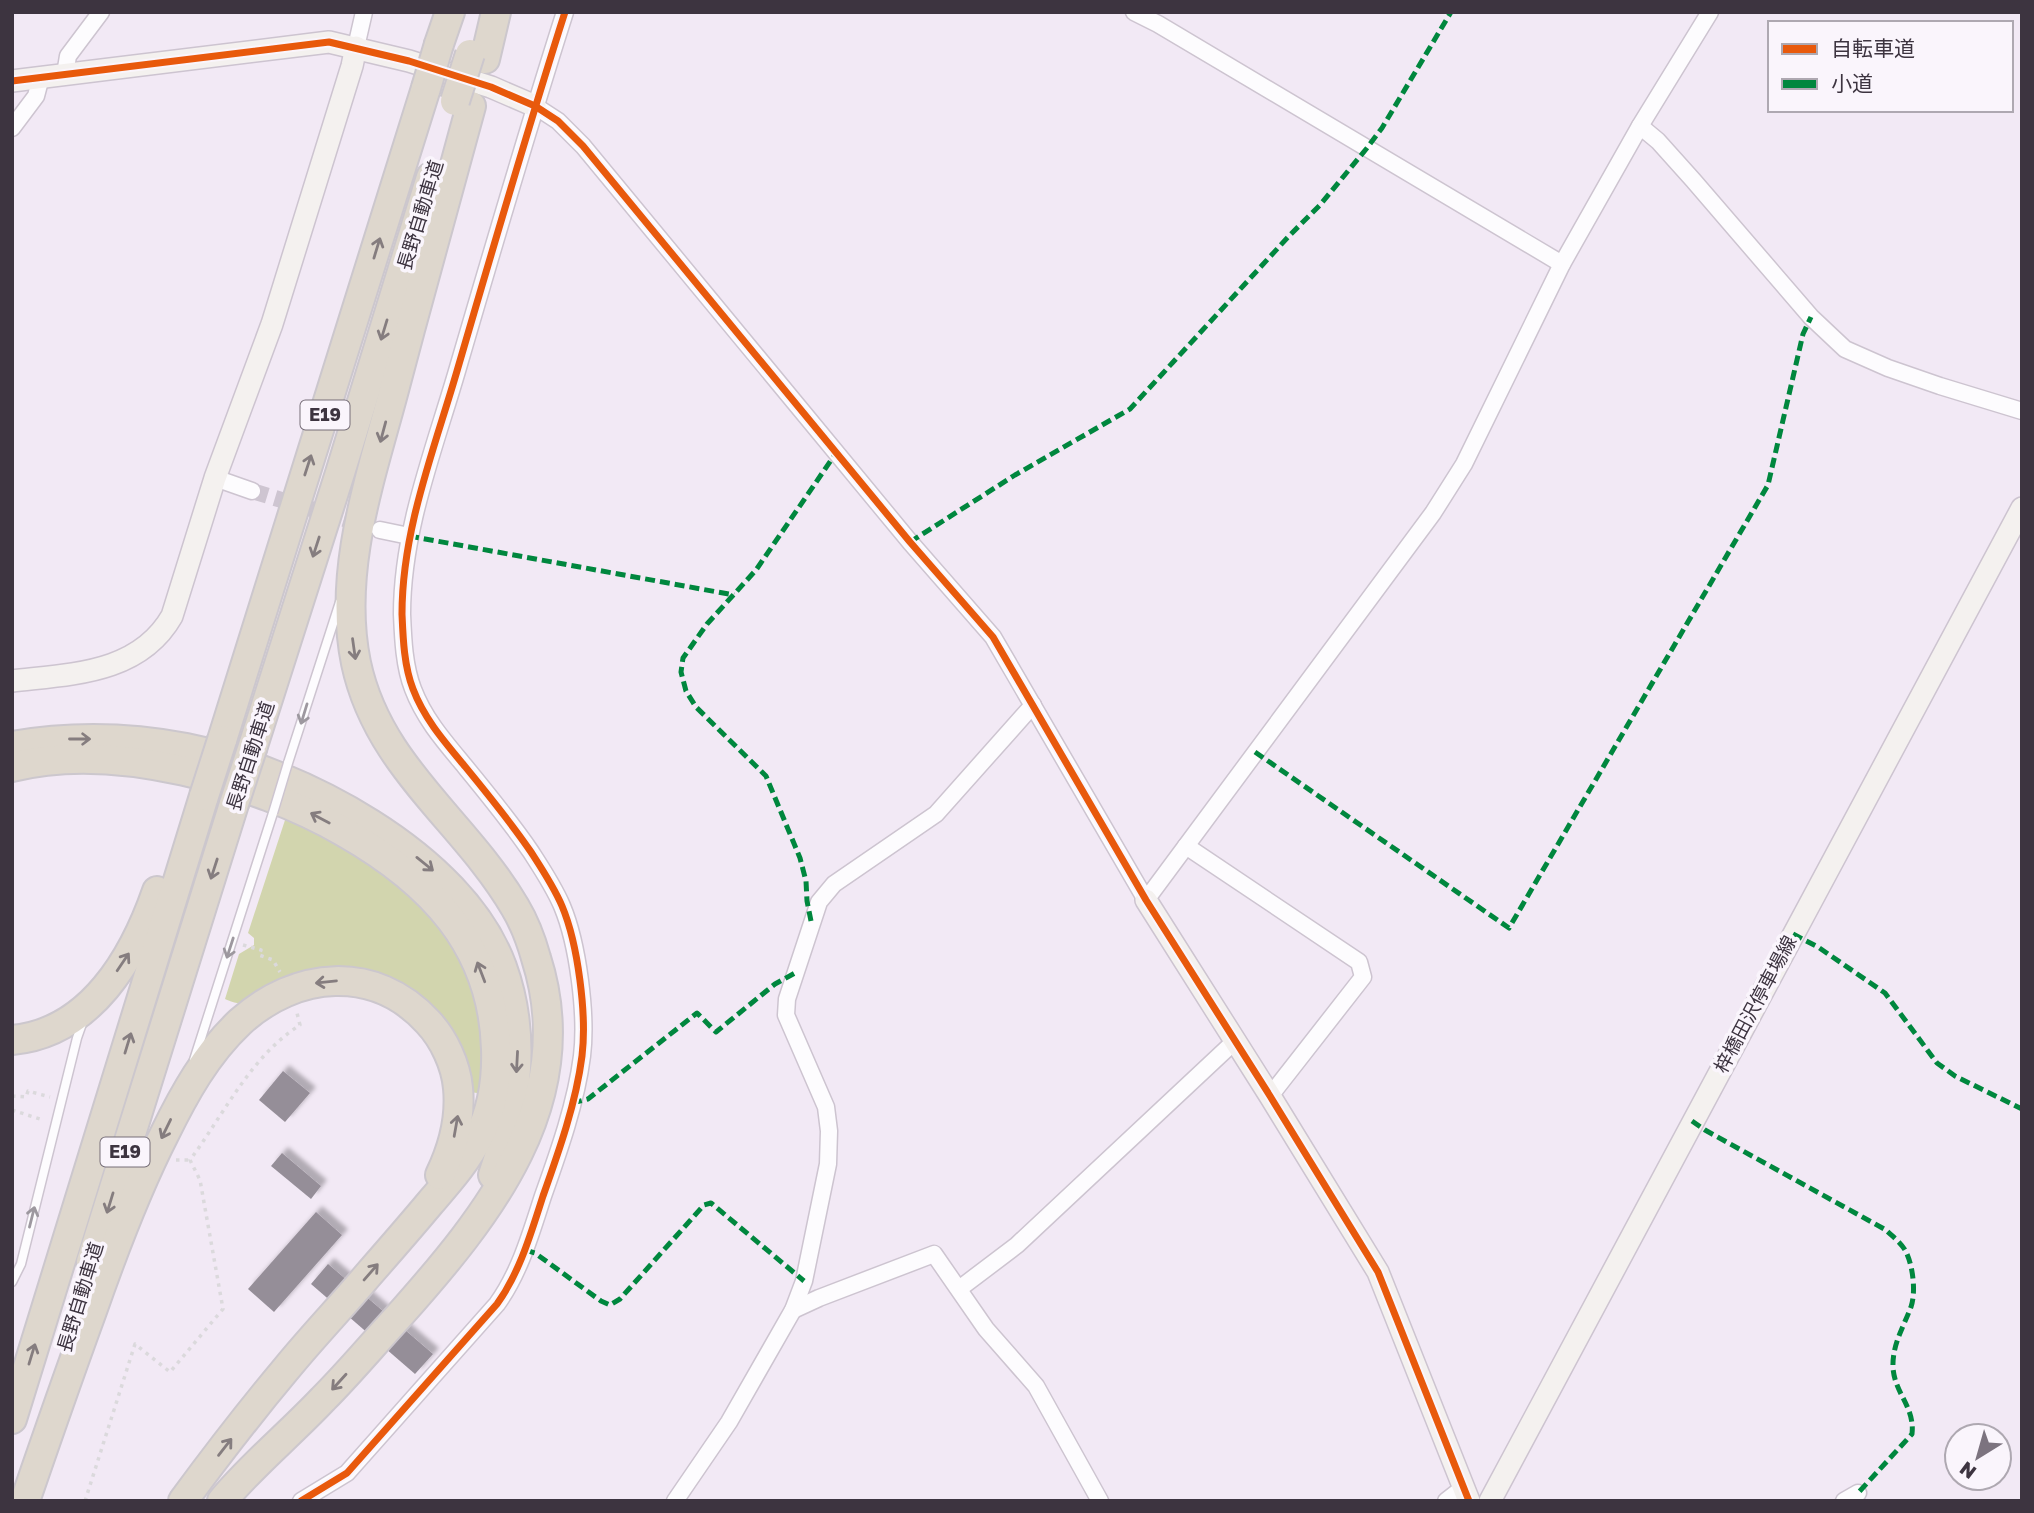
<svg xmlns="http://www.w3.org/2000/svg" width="2034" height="1513" font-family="'Golos Text','Noto Sans JP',sans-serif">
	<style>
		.green { fill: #d2d5ae }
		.building { fill: #958e98; filter: url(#shadow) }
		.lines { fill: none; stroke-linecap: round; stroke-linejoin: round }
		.street-tunnel { stroke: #cec5d1; stroke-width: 16; stroke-dasharray: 16 8; stroke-linecap: butt }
		.lane-casing { stroke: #cdc4d0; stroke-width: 11 }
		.street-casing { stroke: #cdc4d0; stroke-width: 19 }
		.secondary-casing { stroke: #cdc4d0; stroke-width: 24 }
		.highway-casing { stroke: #ccc7cd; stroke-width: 32 }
		.path { stroke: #dbd9dc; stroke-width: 3.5; stroke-dasharray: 3.5 5; stroke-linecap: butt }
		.lane { stroke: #fdfcfe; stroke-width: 8 }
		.street { stroke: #fdfcfe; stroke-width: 16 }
		.secondary { stroke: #f4f1ef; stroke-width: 21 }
		.highway { stroke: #ded7cd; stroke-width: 28 }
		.lane-bridge-casing { stroke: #cdc4d0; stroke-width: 11; stroke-linecap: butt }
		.highway-bridge-casing { stroke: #ccc7cd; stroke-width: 32; stroke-linecap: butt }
		.lane-bridge { stroke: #fdfcfe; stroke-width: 8 }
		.highway-bridge { stroke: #ded7cd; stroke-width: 28 }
		.quiet { stroke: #00873e; stroke-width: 5; stroke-dasharray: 10 5; stroke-linecap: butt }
		.cycleway-casing { stroke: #faf5fc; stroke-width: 11 }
		.cycleway { stroke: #e8590c; stroke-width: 7 }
		.oneway { stroke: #857d7f }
		.oneway2 { stroke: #9d989f }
		.labels { text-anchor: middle; stroke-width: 7; stroke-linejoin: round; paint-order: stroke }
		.shield { fill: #faf5fc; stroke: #766e78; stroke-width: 2 }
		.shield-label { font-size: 18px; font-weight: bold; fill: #3d3440 }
		.street-label { font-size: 19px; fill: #3d3440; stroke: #faf5fc }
	</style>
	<defs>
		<filter id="shadow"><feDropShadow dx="6" dy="-6" stdDeviation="2" flood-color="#0004"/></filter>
	</defs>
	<rect width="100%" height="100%" fill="#f2e9f5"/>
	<path class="green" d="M286,817L346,847L411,894L461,951L488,1038L484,1094L470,1092L429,1009L278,981C271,984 263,987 256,992C242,1002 243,1007 225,999L239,954L254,945V938L248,933Z"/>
	<g class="building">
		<path d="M283,1071L310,1093L285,1122L259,1100Z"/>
		<path d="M282,1153L321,1186L311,1199L271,1166Z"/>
		<path d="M316,1212L342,1235L274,1312L248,1289Z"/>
		<path d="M328,1264L433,1354L415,1374L311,1284Z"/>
	</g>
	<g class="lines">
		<path class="street-tunnel" d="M252,491L364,525"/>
		<defs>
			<g id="lane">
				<path d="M288,763L340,602"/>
				<path d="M194,1060L273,813"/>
				<path d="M12,1282L21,1264L77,1038L83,1021"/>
			</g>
			<g id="street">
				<path d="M1134,12L1158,24L1562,264"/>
				<path d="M356,47L364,12"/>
				<path d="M65,74L68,56L101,12"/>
				<path d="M535,106L558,121L583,146L910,542L993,637L1146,900L1433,513L1464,464L1562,264L1640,126L1710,12"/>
				<path d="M1640,126L1658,141L1693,180L1811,317L1845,349L1888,368L1940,386L2022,411"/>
				<path d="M12,128L36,96L41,77"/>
				<path d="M215,478L252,491"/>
				<path d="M380,530L409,536"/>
				<path d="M1186,846L1359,962L1363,977L1270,1096"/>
				<path d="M959,1289L1017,1245L1235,1041"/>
				<path d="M793,1310L819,1298L934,1254L986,1329L1036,1386L1100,1501"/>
				<path d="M301,1501L347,1473L497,1304C520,1272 531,1233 543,1196C559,1151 576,1103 582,1056C587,1015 578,944 562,906C554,887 542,869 531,852C510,821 486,792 463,764C443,740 424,718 413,689C404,666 403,638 402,614C402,530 434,450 457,371C492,251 527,131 565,12"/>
				<path d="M675,1501L729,1422L793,1310L804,1281L828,1164L829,1131L826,1107L786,1015L787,999L819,902L834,884L936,814L1033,705"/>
				<path d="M1446,1501L1464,1487"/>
				<path d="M1844,1501L1858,1493"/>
			</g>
			<g id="secondary">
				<path d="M12,81L329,42L409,61L491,87L535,106"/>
				<path d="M12,681C71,674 139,674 172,616L215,478L272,324L352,66L356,47"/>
				<path d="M1146,900L1270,1096L1378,1272L1469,1501"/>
				<path d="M1490,1501L2022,508"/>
			</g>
			<g id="highway">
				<path d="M439,44L450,12"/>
				<path d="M485,59L496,12"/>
				<path d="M222,740L426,88"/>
				<path d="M12,746C70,736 129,737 186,748C298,771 461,854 502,967C527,1036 517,1106 493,1175"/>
				<path d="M253,746L340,473L431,177"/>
				<path d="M12,767C114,741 255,781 344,832C430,881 493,945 496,1049C497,1078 492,1110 479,1136C467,1161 448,1182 430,1203C410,1227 389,1251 368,1275C341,1307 312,1337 286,1369C250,1412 216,1456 183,1501"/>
				<path d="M12,1040C91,1033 134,957 157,891"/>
				<path d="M91,1262L234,804"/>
				<path d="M12,1419L204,796"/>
				<path d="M25,1501C47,1437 69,1374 92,1311C113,1251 135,1192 164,1135C184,1094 206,1054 240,1022C296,971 375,964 428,1022C444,1039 456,1065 458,1088C461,1119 453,1148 440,1175"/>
				<path d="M222,1501C253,1464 290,1434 323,1399C349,1373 373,1344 398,1317C488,1216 582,1101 536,958C531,940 524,922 515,907C464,820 378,767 356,663C337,571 371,477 394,390C419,295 445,200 471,106"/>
			</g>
		</defs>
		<use href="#lane" class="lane-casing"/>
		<use href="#street" class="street-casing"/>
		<use href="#secondary" class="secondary-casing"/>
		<use href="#highway" class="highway-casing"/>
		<g class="path">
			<path d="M243,945L261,950L259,955L273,960L280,972"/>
			<path d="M12,1096L26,1097L28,1091L50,1097"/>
			<path d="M12,1110L43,1120"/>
			<path d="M176,1160H190"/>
			<path d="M85,1501L135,1344L170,1372L223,1309L200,1180L190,1160C224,1114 251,1056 300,1025L297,1013"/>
		</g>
		<use href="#lane" class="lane"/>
		<use href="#street" class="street"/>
		<use href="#secondary" class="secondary"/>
		<use href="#highway" class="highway"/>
		<defs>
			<path id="lane-bridge" d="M273,813L288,763"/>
			<g id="highway-bridge">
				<path d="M426,88L439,44"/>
				<path d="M455,101L470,54"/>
				<path d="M204,796L222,740"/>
				<path d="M234,804L253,746"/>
			</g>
		</defs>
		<use href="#lane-bridge" class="lane-bridge-casing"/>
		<use href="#highway-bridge" class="highway-bridge-casing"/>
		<use href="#lane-bridge" class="lane-bridge"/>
		<use href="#highway-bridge" class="highway-bridge"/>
		<g class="quiet">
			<path d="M409,536L734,595"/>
			<path d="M910,542L1015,475L1130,409L1289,236L1320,205L1367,148L1382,128L1451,12"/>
			<path d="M1255,752L1509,928L1768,485L1803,334L1811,317"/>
			<path d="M811,921L807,901L806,881L800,858L766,776L696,707L686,691L681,672L683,658L707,624L756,570L836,453"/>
			<path d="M1793,934L1818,947L1885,993L1937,1063L1955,1076L2022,1109"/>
			<path d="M572,1103L588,1099L697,1013L716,1032L775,984L795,973"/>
			<path d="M1692,1121L1705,1130L1886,1230C1893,1237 1903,1244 1907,1254C1913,1268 1916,1292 1911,1307C1903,1328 1892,1345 1893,1368C1895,1394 1915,1407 1912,1434L1858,1493"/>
			<path d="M525,1250L535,1253L601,1301L610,1305L620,1299L704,1205L711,1203L804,1281"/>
		</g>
		<defs>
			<g id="cycleway">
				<path d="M12,81L329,42L409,61L491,87L535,106L558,121L583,146L910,542L993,637L1146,900L1270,1096L1378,1272L1469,1501"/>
				<path d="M301,1501L347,1473L497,1304C520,1272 531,1233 543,1196C559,1151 576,1103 582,1056C587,1015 578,944 562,906C554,887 542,869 531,852C510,821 486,792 463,764C443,740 424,718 413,689C404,666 403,638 402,614C402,530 434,450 457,371C492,251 527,131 565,12"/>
			</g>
		</defs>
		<use href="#cycleway" class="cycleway-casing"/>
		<use href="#cycleway" class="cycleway"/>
	</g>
	<defs><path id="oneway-shaft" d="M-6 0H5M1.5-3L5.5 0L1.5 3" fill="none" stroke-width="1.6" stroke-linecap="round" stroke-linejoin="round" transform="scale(1.75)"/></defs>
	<g class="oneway">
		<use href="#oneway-shaft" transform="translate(377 248) rotate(-73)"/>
		<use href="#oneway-shaft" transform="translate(384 330) rotate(107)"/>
		<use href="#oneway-shaft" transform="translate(383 432) rotate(105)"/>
		<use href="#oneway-shaft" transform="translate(308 465) rotate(-72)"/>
		<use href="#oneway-shaft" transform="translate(316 547) rotate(108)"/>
		<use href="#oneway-shaft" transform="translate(354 649) rotate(82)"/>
		<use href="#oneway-shaft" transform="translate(80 739)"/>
		<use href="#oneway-shaft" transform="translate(320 818) rotate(-152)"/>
		<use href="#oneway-shaft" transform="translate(425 864) rotate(39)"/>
		<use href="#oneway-shaft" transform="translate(214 869) rotate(108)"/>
		<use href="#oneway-shaft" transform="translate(123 962) rotate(-56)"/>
		<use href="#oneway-shaft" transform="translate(481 972) rotate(-111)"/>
		<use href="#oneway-shaft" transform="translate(326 982) rotate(174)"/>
		<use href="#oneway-shaft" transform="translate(128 1043) rotate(-73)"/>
		<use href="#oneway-shaft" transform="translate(517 1062) rotate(93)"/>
		<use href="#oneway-shaft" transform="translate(456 1126) rotate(-80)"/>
		<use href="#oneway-shaft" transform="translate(166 1129) rotate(116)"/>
		<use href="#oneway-shaft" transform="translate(110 1203) rotate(107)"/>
		<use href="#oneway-shaft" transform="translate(371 1272) rotate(-49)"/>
		<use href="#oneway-shaft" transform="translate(32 1354) rotate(-73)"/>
		<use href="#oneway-shaft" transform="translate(339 1382) rotate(132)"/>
		<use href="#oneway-shaft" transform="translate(225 1447) rotate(-52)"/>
	</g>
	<g class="oneway2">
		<use href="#oneway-shaft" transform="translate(304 714) rotate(107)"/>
		<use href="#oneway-shaft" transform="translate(230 948) rotate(108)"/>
		<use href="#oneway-shaft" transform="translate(32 1217) rotate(-76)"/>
	</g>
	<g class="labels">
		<g class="shield">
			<rect x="300.5" y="400.5" width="49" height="29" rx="5"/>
			<rect x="100.5" y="1137.5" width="49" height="29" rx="5"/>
		</g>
		<g class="shield-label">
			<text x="325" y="421">E19</text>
			<text x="125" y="1158">E19</text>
		</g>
		<g class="street-label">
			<text transform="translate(420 215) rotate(-73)" y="7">長野自動車道</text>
			<text transform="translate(250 756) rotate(-72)" y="7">長野自動車道</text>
			<text transform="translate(1755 1004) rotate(-62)" y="7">梓橋田沢停車場線</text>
			<text transform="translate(80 1297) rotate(-73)" y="7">長野自動車道</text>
		</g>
	</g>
	<rect width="2034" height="1513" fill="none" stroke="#3d3440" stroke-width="28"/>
	<rect x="1768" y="21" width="245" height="91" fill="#faf5fc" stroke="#aea8b1" stroke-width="2"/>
	<rect x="1782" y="44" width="35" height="10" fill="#e8590c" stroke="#aea8b1" stroke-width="2"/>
	<text x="1831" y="56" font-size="21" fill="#3d3440">自転車道</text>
	<rect x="1782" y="79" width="35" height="10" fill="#00873e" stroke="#aea8b1" stroke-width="2"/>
	<text x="1831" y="91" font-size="21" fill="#3d3440">小道</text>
	<g transform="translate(1978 1457) rotate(217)"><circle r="33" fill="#faf5fc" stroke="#aea8b1" stroke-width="2"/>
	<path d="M0-5L12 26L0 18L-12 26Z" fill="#7c737f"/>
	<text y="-10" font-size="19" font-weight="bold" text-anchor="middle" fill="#3d3440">N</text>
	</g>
</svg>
